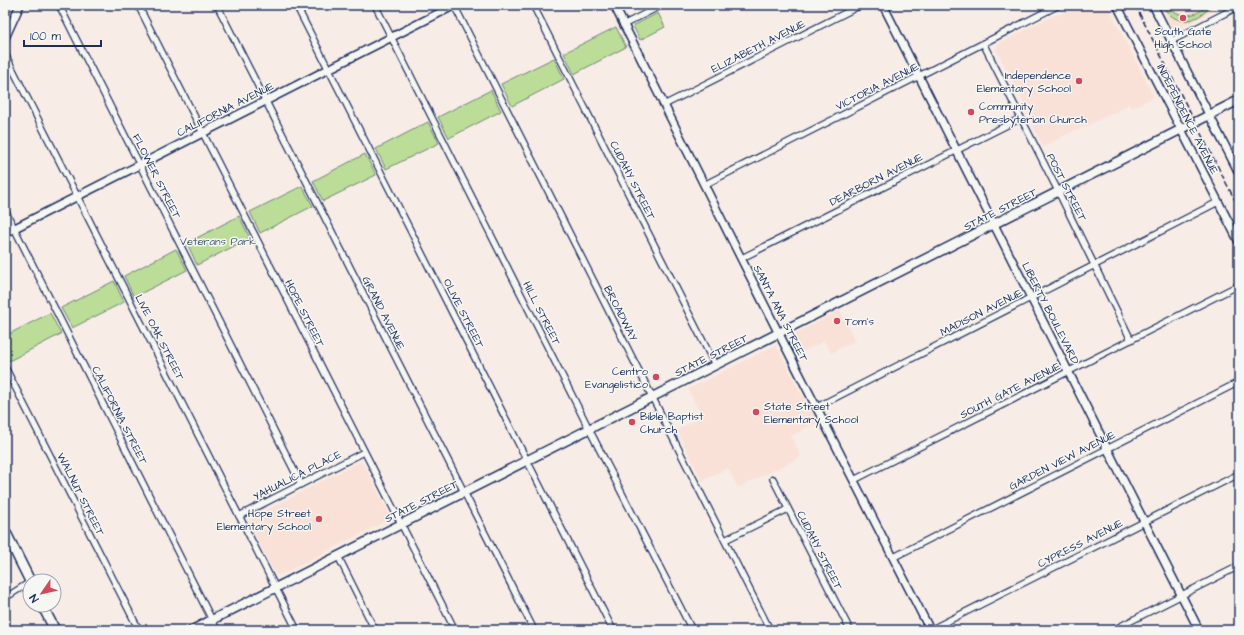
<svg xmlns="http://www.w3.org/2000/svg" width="1244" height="635" font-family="'Architects Daughter',sans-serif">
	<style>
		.built { fill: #fae1d7 }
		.green { fill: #bbdd97; stroke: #6b867a }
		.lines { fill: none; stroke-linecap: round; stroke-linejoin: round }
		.minor-casing { stroke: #1b2f5e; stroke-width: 8 }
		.tertiary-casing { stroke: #1b2f5e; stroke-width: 10 }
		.secondary-casing { stroke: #1b2f5e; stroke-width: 11 }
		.primary-casing { stroke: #1b2f5e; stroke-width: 12 }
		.minor { stroke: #f6f6f2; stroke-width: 5.5 }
		.tertiary { stroke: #f6f6f2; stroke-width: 7 }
		.secondary { stroke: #f6f6f2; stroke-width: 8 }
		.primary { stroke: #f6f6f2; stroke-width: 9 }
		.rail { stroke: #1b2f5e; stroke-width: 1.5; stroke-dasharray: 6 3; stroke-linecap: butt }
		.poi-dot { fill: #d1495b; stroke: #f6f6f2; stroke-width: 1.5 }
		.labels { text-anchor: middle; stroke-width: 3; stroke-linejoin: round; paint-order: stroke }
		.poi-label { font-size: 11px; fill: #1b2f5e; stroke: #f6f6f2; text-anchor: start }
		.street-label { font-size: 11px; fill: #1b2f5e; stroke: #f6f6f2 }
		.park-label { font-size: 11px; fill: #435a6c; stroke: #f6f6f2 }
	</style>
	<rect width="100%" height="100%" fill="#f8ece6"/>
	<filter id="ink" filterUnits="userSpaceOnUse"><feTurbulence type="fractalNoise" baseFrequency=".025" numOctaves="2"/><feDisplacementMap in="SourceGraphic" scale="8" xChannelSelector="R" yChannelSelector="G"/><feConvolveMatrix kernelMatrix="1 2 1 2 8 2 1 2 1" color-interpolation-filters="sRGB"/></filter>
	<g filter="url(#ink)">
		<g class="built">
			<path d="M1078,5H1107L1154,97L1132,108L1129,104L1117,111L1076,131L1075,130L1043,147L1029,118L1027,110L996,49L997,45L1042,21L1058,14L1059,15Z"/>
			<path d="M1160,5H1226L1173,31Z"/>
			<path d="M840,310L855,341L831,353L824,341L799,354L791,336Z"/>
			<path d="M776,345L807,405L810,406L818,422L791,436L801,457L738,488L728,468L702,481L677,430L702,417L688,389Z"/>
			<path d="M359,462L364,465L390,515L388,520L280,575L275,574L249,523L251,518Z"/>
		</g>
		<g class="green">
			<path d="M1162,5H1168C1177,19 1197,18 1206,5H1212C1197,23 1175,28 1162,5Z"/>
			<path d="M658,13L665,27L640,40L633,26Z"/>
			<path d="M616,27L626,47L574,74L564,53Z"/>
			<path d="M554,58L564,79L512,106L501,84Z"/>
			<path d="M491,90L501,111L449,138L438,117Z"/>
			<path d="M428,122L439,143L386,169L376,149Z"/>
			<path d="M365,154L376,175L323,201L313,181Z"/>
			<path d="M302,186L313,206L260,233L250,212Z"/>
			<path d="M239,216L250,238L197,265L187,243Z"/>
			<path d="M176,249L187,270L134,297L124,276Z"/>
			<path d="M114,281L124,302L72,328L61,308Z"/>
			<path d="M50,313L61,334L9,361L5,353V336Z"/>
		</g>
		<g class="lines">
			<defs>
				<g id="minor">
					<path d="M59,5L301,484"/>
					<path d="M138,5L455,630"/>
					<path d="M217,5L534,630"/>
					<path d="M296,5L613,630"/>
					<path d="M375,5L589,429L692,630"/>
					<path d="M454,5L770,630"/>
					<path d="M533,5L715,365"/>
					<path d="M623,25L662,5"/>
					<path d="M1171,41L1239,6"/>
					<path d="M983,43L1058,191L1131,340"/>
					<path d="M5,54L297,630"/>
					<path d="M664,105L861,5"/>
					<path d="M704,185L1059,5"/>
					<path d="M5,210L217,630"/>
					<path d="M742,258L1021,118"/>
					<path d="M5,367L139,630"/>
					<path d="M817,407L1218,202"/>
					<path d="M773,479L850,630"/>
					<path d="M854,480L1239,285"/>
					<path d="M239,516L364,452"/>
					<path d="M725,540L788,509"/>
					<path d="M338,556L375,630"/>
					<path d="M894,557L1239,382"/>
					<path d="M5,598L30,582"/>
					<path d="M930,630L1239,474"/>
					<path d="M1113,630L1239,566"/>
				</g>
				<g id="tertiary">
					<path d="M614,5L774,324L930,630"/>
					<path d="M883,5L1199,630"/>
					<path d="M1117,5L1239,242"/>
					<path d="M1153,5L1239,173"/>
					<path d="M5,38L20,5"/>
					<path d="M5,233L455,5"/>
				</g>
				<path id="secondary" d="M192,630L1239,100"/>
				<g id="primary">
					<path d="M5,531L30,581"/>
					<path d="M42,605L55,630"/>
				</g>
			</defs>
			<use href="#minor" class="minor-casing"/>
			<use href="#tertiary" class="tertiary-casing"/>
			<use href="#secondary" class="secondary-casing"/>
			<use href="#primary" class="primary-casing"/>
			<use href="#minor" class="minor"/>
			<use href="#tertiary" class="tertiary"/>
			<use href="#secondary" class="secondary"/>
			<use href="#primary" class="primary"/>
			<path class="rail" d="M1135,5L1239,208"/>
		</g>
	</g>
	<g class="poi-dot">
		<circle cx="1183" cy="18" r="4"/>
		<circle cx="1079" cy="81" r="4"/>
		<circle cx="971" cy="112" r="4"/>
		<circle cx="837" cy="321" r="4"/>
		<circle cx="656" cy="377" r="4"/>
		<circle cx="756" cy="412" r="4"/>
		<circle cx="632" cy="422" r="4"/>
		<circle cx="319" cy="519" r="4"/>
	</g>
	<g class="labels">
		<g class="poi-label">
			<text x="1183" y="35" text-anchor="middle">South Gate<tspan x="1183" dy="13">High School</tspan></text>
			<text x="1071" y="79" text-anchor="end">Independence<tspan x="1071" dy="13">Elementary School</tspan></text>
			<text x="979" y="110">Community<tspan x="979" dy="13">Presbyterian Church</tspan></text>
			<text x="845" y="325">Tom's</text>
			<text x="648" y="375" text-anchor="end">Centro<tspan x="648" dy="13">Evangelistico</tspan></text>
			<text x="764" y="410">State Street<tspan x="764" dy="13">Elementary School</tspan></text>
			<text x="640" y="420">Bible Baptist<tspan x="640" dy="13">Church</tspan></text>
			<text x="311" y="517" text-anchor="end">Hope Street<tspan x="311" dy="13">Elementary School</tspan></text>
		</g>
		<g class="street-label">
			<text transform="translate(758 46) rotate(-27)" y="4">ELIZABETH AVENUE</text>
			<text transform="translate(877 86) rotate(-27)" y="4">VICTORIA AVENUE</text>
			<text transform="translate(225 109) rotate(-27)" y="4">CALIFORNIA AVENUE</text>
			<text transform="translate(1188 119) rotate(63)" y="4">INDEPENDENCE AVENUE</text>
			<text transform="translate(157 176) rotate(63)" y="4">FLOWER STREET</text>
			<text transform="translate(876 179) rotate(-27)" y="4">DEARBORN AVENUE</text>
			<text transform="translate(633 180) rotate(63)" y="4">CUDAHY STREET</text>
			<text transform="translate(1067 187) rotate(63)" y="4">POST STREET</text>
			<text transform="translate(1000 209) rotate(-27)" y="4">STATE STREET</text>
			<text transform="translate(981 312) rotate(-27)" y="4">MADISON AVENUE</text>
			<text transform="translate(305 313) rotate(63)" y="4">HOPE STREET</text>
			<text transform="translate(384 313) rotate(63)" y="4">GRAND AVENUE</text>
			<text transform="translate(464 313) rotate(63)" y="4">OLIVE STREET</text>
			<text transform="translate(542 313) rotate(63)" y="4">HILL STREET</text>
			<text transform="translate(621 313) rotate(63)" y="4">BROADWAY</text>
			<text transform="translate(781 313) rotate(63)" y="4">SANTA ANA STREET</text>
			<text transform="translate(1051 313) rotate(63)" y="4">LIBERTY BOULEVARD</text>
			<text transform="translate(160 337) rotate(63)" y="4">LIVE OAK STREET</text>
			<text transform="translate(711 355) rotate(-27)" y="4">STATE STREET</text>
			<text transform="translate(1010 390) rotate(-27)" y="4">SOUTH GATE AVENUE</text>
			<text transform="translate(120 415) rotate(63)" y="4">CALIFORNIA STREET</text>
			<text transform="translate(1062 460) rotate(-27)" y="4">GARDEN VIEW AVENUE</text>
			<text transform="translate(297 475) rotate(-27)" y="4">YAHUALICA PLACE</text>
			<text transform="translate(81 494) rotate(63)" y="4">WALNUT STREET</text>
			<text transform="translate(421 501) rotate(-27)" y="4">STATE STREET</text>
			<text transform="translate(1080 543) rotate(-27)" y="4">CYPRESS AVENUE</text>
			<text transform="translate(820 550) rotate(63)" y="4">CUDAHY STREET</text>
		</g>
		<g class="park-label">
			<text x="218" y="245">Veterans Park</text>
		</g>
	</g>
	<rect width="1244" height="635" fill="none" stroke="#f6f6f2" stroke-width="20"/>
	<rect x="10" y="10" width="1224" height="615" fill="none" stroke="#1b2f5e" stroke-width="1.5" filter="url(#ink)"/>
	<g transform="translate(42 593) rotate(236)"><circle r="19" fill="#f6f6f2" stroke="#9ea6b7"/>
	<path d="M0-3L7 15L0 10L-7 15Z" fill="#d1495b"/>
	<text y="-6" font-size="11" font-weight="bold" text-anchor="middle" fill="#1b2f5e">N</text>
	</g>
	<path d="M24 40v6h77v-6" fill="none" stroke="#1b2f5e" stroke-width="2"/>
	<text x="30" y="40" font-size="12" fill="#1b2f5e" stroke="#f6f6f2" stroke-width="3" paint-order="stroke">100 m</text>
</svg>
